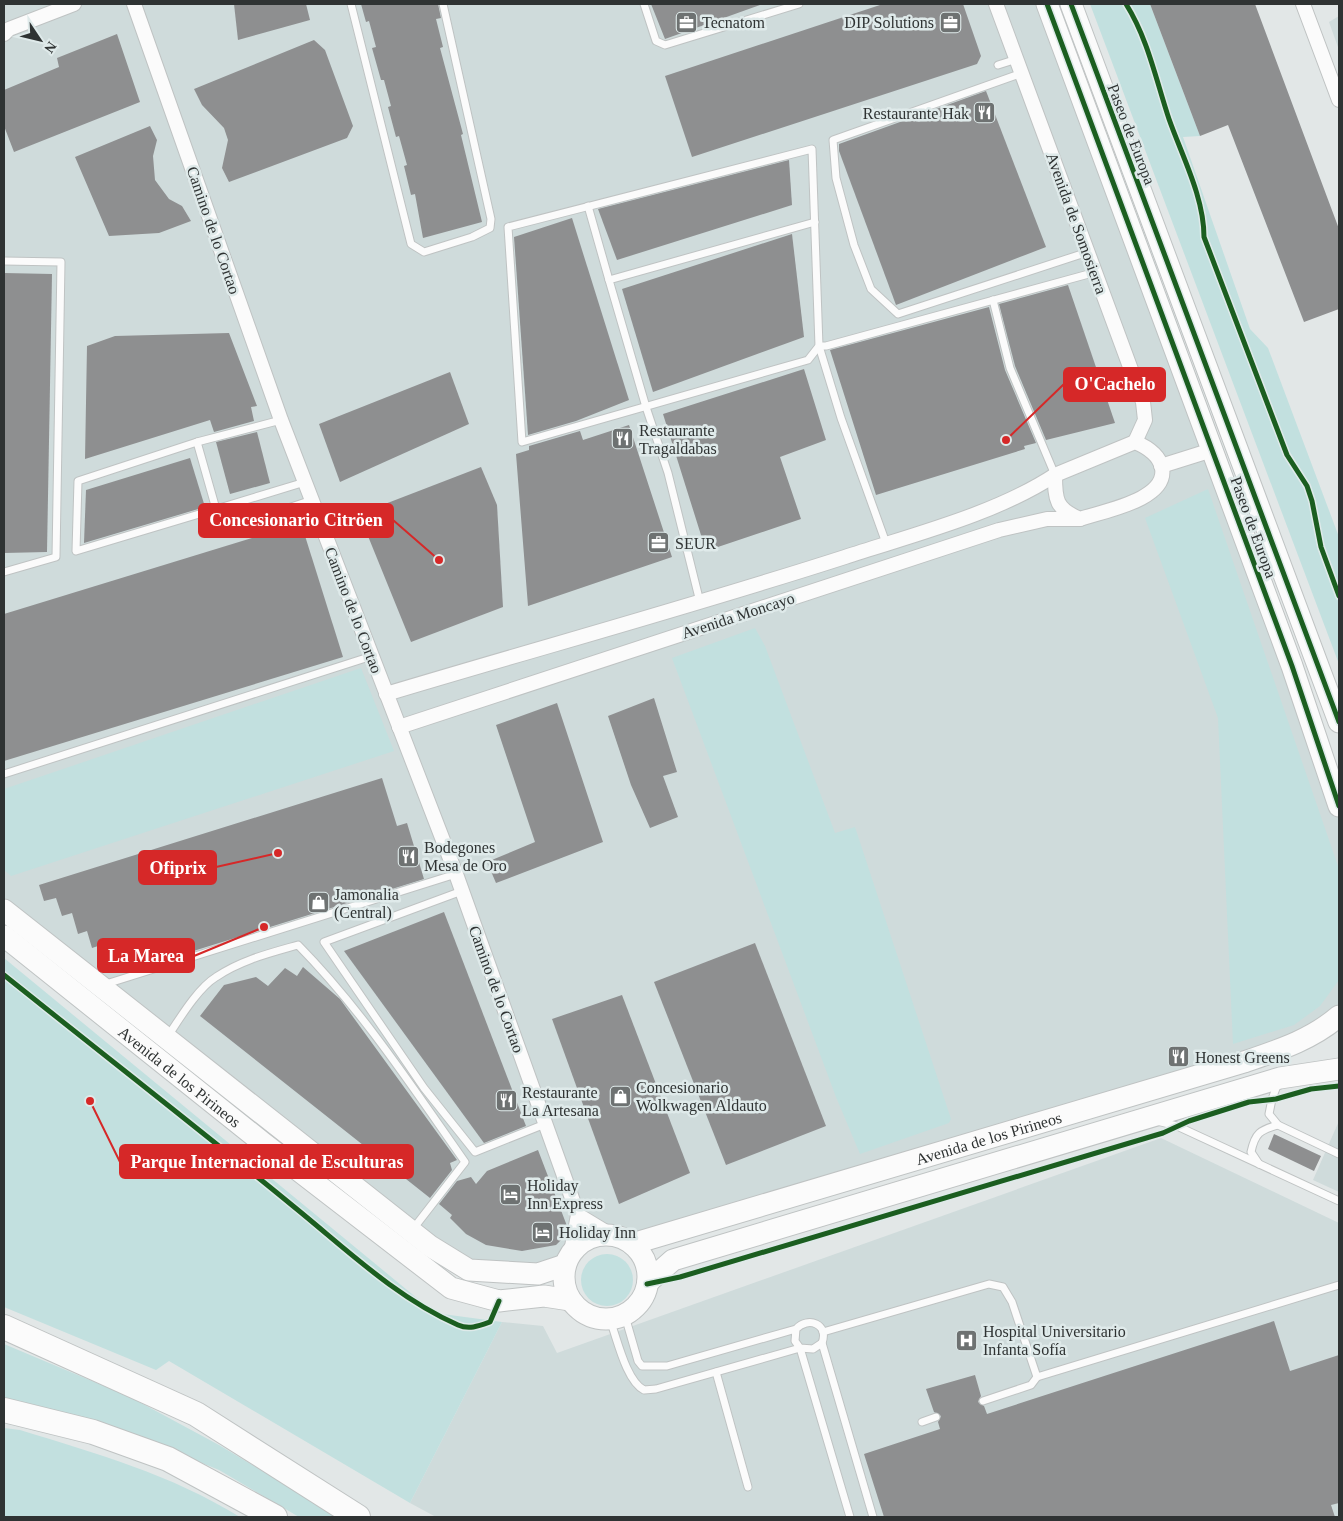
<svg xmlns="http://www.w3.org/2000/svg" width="1343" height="1521" font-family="'Times New Roman',serif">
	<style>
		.built { fill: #cfdbdb }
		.green { fill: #c2e0df }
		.building { fill: #8e8f90 }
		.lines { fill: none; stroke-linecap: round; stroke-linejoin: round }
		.service-casing { stroke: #bfc3c3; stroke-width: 9 }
		.minor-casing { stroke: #bfc3c3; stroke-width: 16 }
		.primary-casing { stroke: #bfc3c3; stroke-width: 23 }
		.motorway-casing { stroke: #bfc3c3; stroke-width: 26 }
		.service { stroke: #fbfbfb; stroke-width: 7 }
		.minor { stroke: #fbfbfb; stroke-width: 14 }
		.primary { stroke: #fbfbfb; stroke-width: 21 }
		.motorway { stroke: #fbfbfb; stroke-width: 24 }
		.cycleway-casing { stroke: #dfeaea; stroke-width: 8 }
		.cycleway { stroke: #1b5e20; stroke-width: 5 }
		.labels { text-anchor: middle; stroke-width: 5; stroke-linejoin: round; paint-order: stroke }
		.poi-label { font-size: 16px; fill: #2f3333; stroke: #dfeaea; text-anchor: start }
		.street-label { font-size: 16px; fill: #2f3333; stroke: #dfeaea }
		.leader { fill: none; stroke: #d62828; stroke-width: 2 }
		.callout-dot { fill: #d62828; stroke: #dfeaea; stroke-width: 2 }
		.callout { fill: #d62828; stroke: #d62828; stroke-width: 2 }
		.callout-label { font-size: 18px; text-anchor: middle; font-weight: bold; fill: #fff }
	</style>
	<rect width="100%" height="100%" fill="#e2e7e7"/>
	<g class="built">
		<path d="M4,4H1047L1339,806V1016L1325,1028L632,1244L611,1235L586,1240L538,1274L469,1270L4,910Z"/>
		<path d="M1339,16V50L1329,22Z"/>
		<path d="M1339,1121V1192L1313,1180Z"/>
		<path d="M1161,1138L1339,1223V1517H436L410,1503L502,1322L543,1326L557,1353Z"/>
	</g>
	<g class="green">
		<path d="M1090,4H1150L1200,136L1183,137L1250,329L1268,348L1339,537V664Z"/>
		<path d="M1208,489L1339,869V980L1320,1006L1294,1025L1233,1044L1218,718L1145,518Z"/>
		<path d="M755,628L765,646L835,833L855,827L951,1119L949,1123L860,1154L836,1097L672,658Z"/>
		<path d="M361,668L394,751L11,876L4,870V789Z"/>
		<path d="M4,958L435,1313L502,1322L410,1503L169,1361L156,1370L4,1307Z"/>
		<circle cx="607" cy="1280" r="26"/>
		<path d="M4,1344L130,1397L219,1445L339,1517H299L219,1470L99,1421L4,1399Z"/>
		<path d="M4,1428L20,1430C98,1454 170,1474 240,1517H4Z"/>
	</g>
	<g class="building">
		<path d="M234,4H306L310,20L238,40Z"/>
		<path d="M361,4H438L441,18L436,19L443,47L440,48L463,134L461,135L482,222L423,238L415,194L411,195L404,166L407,165L399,136L396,137L388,107L391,106L384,80H381L372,48L376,47L369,21L366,22Z"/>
		<path d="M651,4H760V5L665,39Z"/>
		<path d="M883,4H963L981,56L977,64L692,157L665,76Z"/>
		<path d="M1150,4H1255L1339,229V309L1304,322L1228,125L1200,136Z"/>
		<path d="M117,34L140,102L14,152L4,126V90L59,67L57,58Z"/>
		<path d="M314,40L325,50L353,126L347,138L229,182L222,168L228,140L224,128L202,105L194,89Z"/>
		<path d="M986,91L1046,247L896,305L839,151V144Z"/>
		<path d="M150,126L157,140L153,156L155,180L169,199L182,206L191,221L159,233L109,236L75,157Z"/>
		<path d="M789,160L792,205L617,260L598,209Z"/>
		<path d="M572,218L629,400L576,421L528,435L514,237Z"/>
		<path d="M792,234L804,337L653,392L622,289Z"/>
		<path d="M4,273L52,274L47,552L4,553Z"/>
		<path d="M1068,285L1115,423L1046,440L1015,366L999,304Z"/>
		<path d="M989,307L1005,370L1036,443L1024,446L1025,449L876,495L830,350Z"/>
		<path d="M229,333L257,406L251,407L254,421L214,432L210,420L85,459L87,346L115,336Z"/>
		<path d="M804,369L826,440L780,457L801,519L706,551L663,414Z"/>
		<path d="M450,372L469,424L340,482L319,424Z"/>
		<path d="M629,425L672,557L528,606L516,454L529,450V446L580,431L583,440Z"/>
		<path d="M257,432L270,483L230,494L216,442Z"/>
		<path d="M190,458L205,507L84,543L86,490Z"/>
		<path d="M481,467L497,505L503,607L411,642L359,514Z"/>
		<path d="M301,523L343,657L4,761V614Z"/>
		<path d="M654,698L677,772L663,776L678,817L650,828L631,785L608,716Z"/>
		<path d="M557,703L603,842L496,883L487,862L535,842L496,725Z"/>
		<path d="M382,778L397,826L407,823L424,879L126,972L122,959L112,962L107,943L92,948L87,931L78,934L72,913L62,916L56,898L44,901L39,885Z"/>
		<path d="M444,912L526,1126L484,1143L344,951Z"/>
		<path d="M755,943L826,1126L726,1165L654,982Z"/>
		<path d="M303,967L340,999L457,1160L450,1163L452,1170L430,1198L200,1016L224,985L256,977L268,986L285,968L297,976Z"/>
		<path d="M622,995L690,1173L619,1204L552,1019Z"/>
		<path d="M1274,1134L1321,1156L1314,1171L1268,1149Z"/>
		<path d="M538,1150L567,1226L565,1236L556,1245L522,1251L486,1245L466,1234L450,1218L452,1215L439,1204L457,1181L471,1177L476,1184L487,1171Z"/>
		<path d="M1274,1321L1290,1371L1339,1355V1503L1331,1505L1335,1517H884L864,1454L940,1429L938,1422L941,1416L934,1412L926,1389L975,1375L981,1396L978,1402L984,1406L987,1414Z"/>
	</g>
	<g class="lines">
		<defs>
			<g id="service">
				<path d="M351,4L411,244L424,252L472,237L490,228L491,219L443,4"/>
				<path d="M644,4L656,41L665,45L799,4"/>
				<path d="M998,65L1017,59"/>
				<path d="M1022,73L833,140L836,178L854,245L871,289L898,314L1088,252"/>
				<path d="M588,206L609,280"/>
				<path d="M4,261L61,262L56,557L4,572"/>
				<path d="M993,300L1010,368L1055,475"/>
				<path d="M819,346L808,360L522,442L508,227L812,149L819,346H826L1096,272"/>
				<path d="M819,346L841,418L886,543"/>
				<path d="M197,442L216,509L305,482"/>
				<path d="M216,509L76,551L78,481L197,442L281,420"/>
				<path d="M264,516L312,500"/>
				<path d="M700,602L668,473L646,407L609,280L815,222"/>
				<path d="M4,774L372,656"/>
				<path d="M462,891L324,942L424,1088L475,1152L545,1124"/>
				<path d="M106,984L456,874"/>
				<path d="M168,1036C180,1018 198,988 216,977C241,960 270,953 298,945C362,1010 413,1088 465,1162L413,1229"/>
				<path d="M1278,1083L1272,1099L1269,1114L1278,1125L1339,1154"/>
				<path d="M1157,1121L1177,1126L1339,1201"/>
				<path d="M1259,1164L1251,1152C1255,1133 1260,1130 1278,1125"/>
				<path d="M625,1316L638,1361L642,1366H667L796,1329C808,1316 829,1324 822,1343L813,1349L800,1348L795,1341L796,1329"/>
				<path d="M610,1320C617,1338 626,1381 644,1390L656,1389L800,1348L850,1517"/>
				<path d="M823,1332L989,1284L1003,1287L1012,1302L1037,1377L1339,1285"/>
				<path d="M822,1343L873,1517"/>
				<path d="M716,1372L748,1487"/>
				<path d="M983,1401L1031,1385L1037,1377"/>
				<path d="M922,1422L936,1417"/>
			</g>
			<g id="minor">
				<path d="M134,4L281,420L456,874L578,1215L571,1252"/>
				<path d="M996,4L1143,402L1145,420L1135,442"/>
				<path d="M1303,4L1339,100"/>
				<path d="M4,34L9,29L74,4"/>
				<path d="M1135,442C1147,447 1159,454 1162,468C1168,500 1103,511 1080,519C1056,509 1055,500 1055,475Z"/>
				<path d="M1161,466L1212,450"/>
				<path d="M386,694C539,648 693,606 845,557C912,535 996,514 1055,475"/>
				<path d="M399,727L999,530L1047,519H1080"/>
				<path d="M578,1215L611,1235"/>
			</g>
			<g id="primary">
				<path d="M1047,4L1292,666L1339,806"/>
				<path d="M1071,4L1339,722"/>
				<path d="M4,910L430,1246L469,1270L538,1274L565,1265"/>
				<path id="s1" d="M4,936L263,1143L451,1288L499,1301L544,1296L570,1300"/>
				<circle cx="606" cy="1277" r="42"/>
				<path id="s2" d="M632,1244L1244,1062C1279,1050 1311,1040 1339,1016"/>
				<path d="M648,1282L673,1260L1280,1078L1339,1069"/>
			</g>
			<g id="motorway">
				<path d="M4,1327L196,1414L358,1517"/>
				<path d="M4,1410L93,1432L168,1459L275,1517"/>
			</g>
		</defs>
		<use href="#service" class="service-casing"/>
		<use href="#minor" class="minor-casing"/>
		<use href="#primary" class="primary-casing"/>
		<use href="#motorway" class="motorway-casing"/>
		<use href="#service" class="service"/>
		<use href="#minor" class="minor"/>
		<use href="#primary" class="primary"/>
		<use href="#motorway" class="motorway"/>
		<defs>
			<g id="cycleway">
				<path d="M1047,4L1292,666L1339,806"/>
				<path d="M1071,4L1339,722"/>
				<path d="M1126,4C1148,39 1156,80 1169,119C1182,156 1204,197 1204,237L1287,455L1307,486L1312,501L1321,547L1339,596"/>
				<path d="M4,975C100,1052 198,1128 293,1206C345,1248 395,1297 458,1325C469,1330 479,1326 490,1322L499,1301"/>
				<path d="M647,1284L680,1277L1163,1133L1189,1121L1249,1102L1276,1099L1311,1089L1339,1086"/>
			</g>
		</defs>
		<use href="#cycleway" class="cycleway-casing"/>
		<use href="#cycleway" class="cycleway"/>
	</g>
	<defs>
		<symbol id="office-square" viewBox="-11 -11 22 22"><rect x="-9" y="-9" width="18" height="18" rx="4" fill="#6e7272" stroke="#dfeaea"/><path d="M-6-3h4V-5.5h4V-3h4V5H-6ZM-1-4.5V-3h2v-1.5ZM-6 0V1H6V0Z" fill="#fff"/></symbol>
		<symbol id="restaurant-square" viewBox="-11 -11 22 22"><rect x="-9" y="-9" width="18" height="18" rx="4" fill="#6e7272" stroke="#dfeaea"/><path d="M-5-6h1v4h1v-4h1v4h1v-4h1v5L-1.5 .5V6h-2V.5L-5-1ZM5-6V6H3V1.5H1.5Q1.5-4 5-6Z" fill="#fff"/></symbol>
		<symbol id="shop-square" viewBox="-11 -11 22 22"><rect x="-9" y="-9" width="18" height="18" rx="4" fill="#6e7272" stroke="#dfeaea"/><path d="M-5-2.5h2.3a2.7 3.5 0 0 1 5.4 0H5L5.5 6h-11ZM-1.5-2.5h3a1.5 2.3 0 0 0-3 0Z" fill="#fff"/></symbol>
		<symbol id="hotel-square" viewBox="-11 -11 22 22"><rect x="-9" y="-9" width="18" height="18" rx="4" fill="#6e7272" stroke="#dfeaea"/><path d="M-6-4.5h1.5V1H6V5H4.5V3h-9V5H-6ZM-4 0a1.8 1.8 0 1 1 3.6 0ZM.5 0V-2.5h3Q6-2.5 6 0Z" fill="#fff"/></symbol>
		<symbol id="hospital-square" viewBox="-11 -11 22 22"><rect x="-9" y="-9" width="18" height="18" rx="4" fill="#6e7272" stroke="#dfeaea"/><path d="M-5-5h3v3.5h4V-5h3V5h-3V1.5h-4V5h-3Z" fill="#fff"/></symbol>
	</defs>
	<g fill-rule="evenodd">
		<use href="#office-square" x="674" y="10" width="25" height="25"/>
		<use href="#office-square" x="938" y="10" width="25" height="25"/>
		<use href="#restaurant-square" x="972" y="100" width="25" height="25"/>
		<use href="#restaurant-square" x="610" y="426" width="25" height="25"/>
		<use href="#office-square" x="646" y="530" width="25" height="25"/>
		<use href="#restaurant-square" x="396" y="844" width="25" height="25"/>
		<use href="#shop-square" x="306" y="890" width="25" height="25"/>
		<use href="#restaurant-square" x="1166" y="1044" width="25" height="25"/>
		<use href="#shop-square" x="608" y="1084" width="25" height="25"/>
		<use href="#restaurant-square" x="494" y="1088" width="25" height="25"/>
		<use href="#hotel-square" x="498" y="1182" width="25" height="25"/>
		<use href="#hotel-square" x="530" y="1220" width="25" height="25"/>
		<use href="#hospital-square" x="954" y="1328" width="25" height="25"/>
	</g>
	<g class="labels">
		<g class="poi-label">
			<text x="702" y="28">Tecnatom</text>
			<text x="934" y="28" text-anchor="end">DIP Solutions</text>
			<text x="969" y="119" text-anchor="end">Restaurante Hak</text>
			<text x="639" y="436">Restaurante<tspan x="639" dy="18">Tragaldabas</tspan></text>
			<text x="675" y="549">SEUR</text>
			<text x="424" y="853">Bodegones<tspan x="424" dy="18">Mesa de Oro</tspan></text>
			<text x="334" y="900">Jamonalia<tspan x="334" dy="18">(Central)</tspan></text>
			<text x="1195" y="1063">Honest Greens</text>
			<text x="636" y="1093">Concesionario<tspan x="636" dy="18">Wolkwagen Aldauto</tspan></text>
			<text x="522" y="1098">Restaurante<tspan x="522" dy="18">La Artesana</tspan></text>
			<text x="527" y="1191">Holiday<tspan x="527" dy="18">Inn Express</tspan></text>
			<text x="559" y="1238">Holiday Inn</text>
			<text x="983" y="1337">Hospital Universitario<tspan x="983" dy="18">Infanta Sofía</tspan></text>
		</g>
		<g class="street-label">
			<text transform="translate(1132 134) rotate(69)" y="6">Paseo de Europa</text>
			<text transform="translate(1077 223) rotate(70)" y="6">Avenida de Somosierra</text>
			<text transform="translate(214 230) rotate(71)" y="6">Camino de lo Cortao</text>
			<text transform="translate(1254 527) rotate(70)" y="6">Paseo de Europa</text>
			<text transform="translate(354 610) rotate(69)" y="6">Camino de lo Cortao</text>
			<text transform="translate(738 615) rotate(-18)" y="6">Avenida Moncayo</text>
			<text transform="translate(497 989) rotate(70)" y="6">Camino de lo Cortao</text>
			<text dy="6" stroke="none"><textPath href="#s1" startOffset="225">Avenida de los Pirineos</textPath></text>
			<text dy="6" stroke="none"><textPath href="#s2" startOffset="372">Avenida de los Pirineos</textPath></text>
		</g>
	</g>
	<path class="leader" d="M1006 440L1064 384M439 560L393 520M278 853L216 867M264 927L194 956M90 1101L120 1162"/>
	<g class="callout-dot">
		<circle cx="1006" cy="440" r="5"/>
		<circle cx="439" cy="560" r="5"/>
		<circle cx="278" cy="853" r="5"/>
		<circle cx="264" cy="927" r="5"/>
		<circle cx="90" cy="1101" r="5"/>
	</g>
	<g class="callout">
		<rect x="1064" y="368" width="101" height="33" rx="5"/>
		<rect x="199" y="504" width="194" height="33" rx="5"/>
		<rect x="139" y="851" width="77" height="33" rx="5"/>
		<rect x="98" y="939" width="96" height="33" rx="5"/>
		<rect x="120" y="1145" width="293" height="33" rx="5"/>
	</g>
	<g class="callout-label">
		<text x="1115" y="390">O'Cachelo</text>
		<text x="296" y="526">Concesionario Citröen</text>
		<text x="178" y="874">Ofiprix</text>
		<text x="146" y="962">La Marea</text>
		<text x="267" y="1168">Parque Internacional de Esculturas</text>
	</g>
	<rect width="1343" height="1521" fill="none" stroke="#2f3333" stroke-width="10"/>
	<g transform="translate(40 40) rotate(125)" stroke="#dfeaea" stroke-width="4" paint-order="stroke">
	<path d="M0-4L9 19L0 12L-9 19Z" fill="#2f3333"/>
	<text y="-8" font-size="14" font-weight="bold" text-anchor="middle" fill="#2f3333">N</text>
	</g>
</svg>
